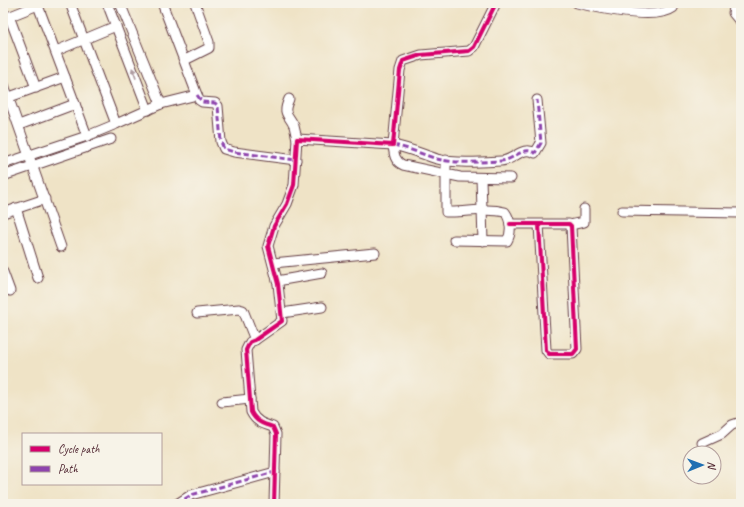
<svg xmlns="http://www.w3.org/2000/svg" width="744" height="507" font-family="Caveat,sans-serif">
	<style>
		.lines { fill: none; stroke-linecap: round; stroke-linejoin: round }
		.minor-casing { stroke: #633c42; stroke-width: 11 }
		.minor { stroke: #fff; stroke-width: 9 }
		.quiet { stroke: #8e44ad; stroke-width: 3; stroke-dasharray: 6 3; stroke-linecap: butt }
		.cycleway-casing { stroke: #f7f3e8; stroke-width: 6 }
		.cycleway { stroke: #d6006c; stroke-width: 4 }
		.oneway { fill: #ae9aa0 }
	</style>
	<rect width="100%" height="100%" fill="#f7f3e8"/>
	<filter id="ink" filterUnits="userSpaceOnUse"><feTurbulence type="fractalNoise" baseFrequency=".025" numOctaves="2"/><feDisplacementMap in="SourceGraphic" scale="8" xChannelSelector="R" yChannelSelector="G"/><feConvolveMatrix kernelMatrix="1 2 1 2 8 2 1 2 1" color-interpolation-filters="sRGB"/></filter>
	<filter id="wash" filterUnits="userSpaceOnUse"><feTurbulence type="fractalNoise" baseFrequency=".012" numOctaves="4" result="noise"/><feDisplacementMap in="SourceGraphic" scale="16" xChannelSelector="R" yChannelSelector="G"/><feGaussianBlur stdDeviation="0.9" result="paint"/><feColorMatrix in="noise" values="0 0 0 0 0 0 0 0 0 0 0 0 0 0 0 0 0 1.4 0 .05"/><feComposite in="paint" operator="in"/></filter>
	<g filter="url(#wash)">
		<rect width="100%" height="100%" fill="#efe3c6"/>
	</g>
	<g filter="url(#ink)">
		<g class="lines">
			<defs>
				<g id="minor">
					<path d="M107,3L148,110"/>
					<path d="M120,3L161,104"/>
					<path d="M162,3L199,100L202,102L215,103L218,106L221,142L224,149L234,152L296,160"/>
					<path d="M577,3C598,8 656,21 673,8L675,3"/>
					<path d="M735,3L733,13L738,19H741"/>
					<path d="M9,16L36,88"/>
					<path d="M3,19L38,5"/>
					<path d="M56,51L116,26"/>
					<path d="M185,60L209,48V42L195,3"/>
					<path d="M65,77L87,136"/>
					<path d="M3,82L61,247"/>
					<path d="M4,99L65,77L37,3"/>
					<path d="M289,99C282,115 288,113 294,126C295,130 296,135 297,139"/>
					<path d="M116,124L161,104L197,95"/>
					<path d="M19,125L75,104"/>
					<path d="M446,160V212C466,213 485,207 505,212C511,220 512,233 507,241L454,240"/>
					<path d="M3,164L87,136L116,124L70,3"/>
					<path d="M3,176L111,139"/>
					<path d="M481,178L483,241"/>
					<path d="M511,178L460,177L403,165C394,161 394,153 393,145C408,148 422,154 437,159C456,164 482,162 501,161C513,161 523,145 535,153L541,143L537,100"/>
					<path d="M16,208L38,278"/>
					<path d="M622,211L741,213"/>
					<path d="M3,213L45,199"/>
					<path d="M510,224H569L571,226L577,349L573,354H549L546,350L539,224"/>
					<path d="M570,225L584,222V209"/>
					<path d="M273,263L375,253"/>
					<path d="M3,272L10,291"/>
					<path d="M277,281L322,273"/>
					<path d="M197,313L239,309L243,310L255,340"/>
					<path d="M282,313L322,307"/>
					<path d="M222,402L250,399"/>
					<path d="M702,443L722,434L732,425L741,422"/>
					<path d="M177,504L191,495L275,472"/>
					<path d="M274,504L276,434L273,427C263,424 256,422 251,412L246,350L250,342L255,340L282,321L278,284L268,246L274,226L287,204L294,185L297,139L393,145L400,70L403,61L421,55L469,51L474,47L496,3"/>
				</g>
			</defs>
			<use href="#minor" class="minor-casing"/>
			<use href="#minor" class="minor"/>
			<g class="quiet">
				<path d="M197,95L202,102L215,103L218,106L221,142L224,149L234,152L296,160"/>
				<path d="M393,145C408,148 422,154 437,159C456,164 482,162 501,161C513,161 523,145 535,153L541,143L537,100"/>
				<path d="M177,504L191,495L275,472"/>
			</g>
			<defs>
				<g id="cycleway">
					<path d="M510,224H569L571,226L577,349L573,354H549L546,350L539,224"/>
					<path d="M274,504L276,434L273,427C263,424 256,422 251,412L246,350L250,342L255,340L282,321L278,284L268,246L274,226L287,204L294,185L297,139L393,145L400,70L403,61L421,55L469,51L474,47L496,3"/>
				</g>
			</defs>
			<use href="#cycleway" class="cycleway-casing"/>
			<use href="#cycleway" class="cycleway"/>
		</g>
		<defs><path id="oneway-solid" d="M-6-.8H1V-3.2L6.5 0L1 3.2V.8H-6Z"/></defs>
		<use class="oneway" href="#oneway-solid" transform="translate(134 73) rotate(-110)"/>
	</g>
	<rect width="744" height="507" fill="none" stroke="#f7f3e8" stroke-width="16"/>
	<rect x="22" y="433" width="140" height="52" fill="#f7f3e8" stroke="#b29e9c"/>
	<rect x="30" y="446" width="20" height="6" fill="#d6006c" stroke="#b29e9c"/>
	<text x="58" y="453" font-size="12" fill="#4a1f2b">Cycle path</text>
	<rect x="30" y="466" width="20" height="6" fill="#8e44ad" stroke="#b29e9c"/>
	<text x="58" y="473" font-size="12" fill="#4a1f2b">Path</text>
	<g transform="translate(702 465) rotate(89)"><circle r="19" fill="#f7f3e8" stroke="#b29e9c"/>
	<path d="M0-3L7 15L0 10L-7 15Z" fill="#1f6fb2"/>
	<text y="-6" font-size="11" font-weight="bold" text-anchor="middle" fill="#4a1f2b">N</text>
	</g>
</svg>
